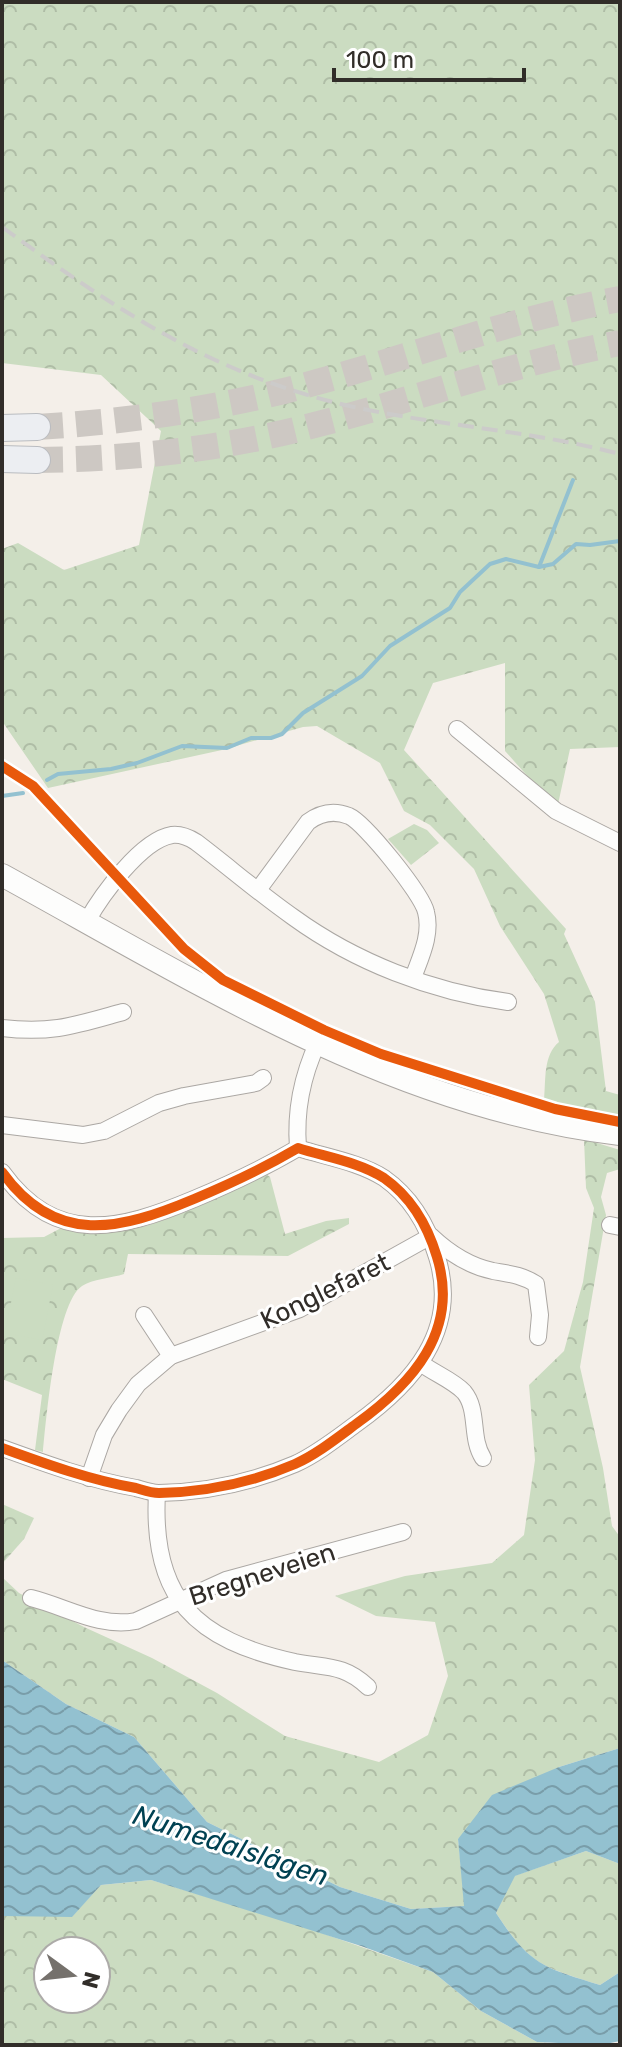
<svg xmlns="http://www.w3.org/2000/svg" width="622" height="2047" font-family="Rubik,sans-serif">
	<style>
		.forest { fill: url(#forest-crowns); fill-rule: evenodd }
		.garden { fill: #cbdcc1 }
		.water { fill: url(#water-waves) }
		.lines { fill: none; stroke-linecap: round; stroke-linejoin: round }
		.stream { stroke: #93c1d0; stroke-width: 4 }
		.trunk-tunnel { stroke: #cdc8c3; stroke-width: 26; stroke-dasharray: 26 13; stroke-linecap: butt }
		.minor-casing { stroke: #aba7a3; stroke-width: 18 }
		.secondary-casing { stroke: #aba7a3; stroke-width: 24 }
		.trunk-casing { stroke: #babcc0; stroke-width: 28 }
		.minor { stroke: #fdfdfc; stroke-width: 16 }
		.secondary { stroke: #fdfdfc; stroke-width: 22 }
		.trunk { stroke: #eceef2; stroke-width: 26 }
		.rail { stroke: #cccbca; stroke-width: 4; stroke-dasharray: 16 8; stroke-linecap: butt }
		.cycleway-casing { stroke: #fff; stroke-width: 15 }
		.cycleway { stroke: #e8590c; stroke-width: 10 }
		.labels { text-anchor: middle; stroke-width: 6; stroke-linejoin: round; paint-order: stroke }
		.street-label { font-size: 26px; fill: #312d29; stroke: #fff }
		.water-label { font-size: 28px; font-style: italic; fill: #004152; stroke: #fff }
	</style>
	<defs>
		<pattern id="forest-crowns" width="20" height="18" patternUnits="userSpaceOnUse" patternTransform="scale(2)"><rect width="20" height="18" fill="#cbdcc1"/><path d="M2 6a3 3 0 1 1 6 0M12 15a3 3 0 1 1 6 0" fill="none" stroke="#afbda6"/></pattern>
		<pattern id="water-waves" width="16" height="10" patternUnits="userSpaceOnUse" patternTransform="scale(2)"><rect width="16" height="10" fill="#93c1d0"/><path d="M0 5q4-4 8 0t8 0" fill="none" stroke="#799da9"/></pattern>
	</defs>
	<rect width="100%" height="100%" fill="#f4efe9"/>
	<g class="forest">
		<path d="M2,2H620V747L570,749L557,809L505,751V663L433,683L404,750L566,929L564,934L595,1002L606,1091L620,1095V1116L578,1109L544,1100C546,1080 543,1055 559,1042L544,994L500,926L474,869L430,825L404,811L380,763L317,726L303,727L222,750L48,788L2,721V549L18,543L64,570L139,545L161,431L101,375L2,363Z"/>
		<path d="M414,824L427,830L439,843L411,865L388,839Z"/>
		<path d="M584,1139L620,1150V1169L607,1173L601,1197L606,1215L580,1367L603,1468L612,1526L620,1537V1748L559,1767L458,1839L465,1906L411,1909L340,1887L207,1822L134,1737L66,1704L2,1660V1577L19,1593L84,1627L152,1658L217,1693L285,1736L379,1762L428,1735L448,1676L435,1622L376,1616L335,1596L405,1576L492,1563L524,1535L535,1460L529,1385L564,1351L583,1282L594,1208L586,1188Z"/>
		<path d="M266,1174L270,1177L285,1234L326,1221L349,1218V1224L288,1256L128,1254L124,1274C112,1278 92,1279 82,1286C56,1303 46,1421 43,1452L35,1450L42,1395L2,1379V1238L44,1237L63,1227L119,1231L146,1226L185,1212Z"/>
		<path d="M2,1504L34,1518L24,1539L2,1564Z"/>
		<path d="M586,1851L620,1864V1972L600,1985C541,1966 531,1966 496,1913L514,1876Z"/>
		<path d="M151,1880L293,1923L433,1972L481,2011L537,2042L577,2045H2V1916H72L101,1885ZM48,1951H96V1999H48Z"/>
	</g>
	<path class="garden" d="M16,1278L53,1285L42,1340L5,1333Z"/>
	<path class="water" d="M2,1660L66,1704L134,1737L207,1822L340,1887L411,1909L464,1906L458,1839L492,1795L559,1767L620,1748V1864L586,1851L515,1876L496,1913C530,1965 542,1967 600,1985L620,1972V2041L601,2045L537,2042L481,2011L433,1972L361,1946L151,1880L101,1885L72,1917L2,1916Z"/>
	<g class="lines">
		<g class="stream">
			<path d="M539,567L573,480"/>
			<path d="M47,780L58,774L111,769L137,763L182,746L227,748L251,738H271L282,734L303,713L362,676L390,646L450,608L460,592L490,564L506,559L539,567L553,564L576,544L590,545L620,541"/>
			<path d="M2,796L23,793"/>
		</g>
		<g class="trunk-tunnel">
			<path d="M37,427C121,422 202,411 284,391C397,362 505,320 620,299"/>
			<path d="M37,460C126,459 216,450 303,428C409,402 512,363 620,343"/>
		</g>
		<defs>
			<g id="minor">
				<path d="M457,729L556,811L620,843"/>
				<path d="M258,890L308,822C320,813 334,810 349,816C365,823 422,894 426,912C432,935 420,958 413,978"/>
				<path d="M87,921C101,896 141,840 172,835C181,834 188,837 196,842C229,867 260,894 293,917C355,962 432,992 508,1002"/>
				<path d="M2,1028C52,1034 76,1025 123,1012"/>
				<path d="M2,1125L83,1135L104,1131L159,1103L184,1096L256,1083L263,1078"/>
				<path d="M298,1148C295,1110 302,1076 318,1042"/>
				<path d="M2,1172C56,1247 120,1230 194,1199C230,1184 264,1168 298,1148C326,1157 359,1162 384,1178C411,1197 428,1227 437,1257C460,1331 412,1384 356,1424C337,1438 317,1454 295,1464C253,1482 205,1492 159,1493C151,1493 143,1490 136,1488C90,1480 46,1464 2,1448"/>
				<path d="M610,1225L620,1227"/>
				<path d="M144,1315L171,1356"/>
				<path d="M422,1364C434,1373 454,1381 464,1392C479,1410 470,1438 483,1458"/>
				<path d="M89,1478L104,1435L119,1410L138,1384L171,1356L300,1309L431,1236C449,1253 469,1266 493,1271C510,1274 522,1275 536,1284L540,1315L538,1337"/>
				<path d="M157,1493C151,1598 195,1640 295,1662C326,1668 344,1664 368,1687"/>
				<path d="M31,1598C67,1607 99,1628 136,1621L226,1580L403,1532"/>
			</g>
			<path id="secondary" d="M2,875C197,982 395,1108 620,1134"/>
			<g id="trunk">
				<path d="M2,428L37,427"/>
				<path d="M2,459L37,460"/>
			</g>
		</defs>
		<use href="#minor" class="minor-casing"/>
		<use href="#secondary" class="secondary-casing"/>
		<use href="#trunk" class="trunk-casing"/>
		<use href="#minor" class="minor"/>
		<use href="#secondary" class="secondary"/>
		<use href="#trunk" class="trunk"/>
		<path class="rail" d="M2,227C112,307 210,373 345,405C436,426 530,430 620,454"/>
		<defs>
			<g id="cycleway">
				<path d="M2,766L33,786L184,949L223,980L324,1030L381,1054L555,1109L620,1122"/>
				<path d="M2,1172C56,1247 120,1230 194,1199C230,1184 264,1168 298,1148C326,1157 359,1162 384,1178C411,1197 428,1227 437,1257C460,1331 412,1384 356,1424C337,1438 317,1454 295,1464C253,1482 205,1492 159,1493C151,1493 143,1490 136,1488C90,1480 46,1464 2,1448"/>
			</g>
		</defs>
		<use href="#cycleway" class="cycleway-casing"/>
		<use href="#cycleway" class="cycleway"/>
	</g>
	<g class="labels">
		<g class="street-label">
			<text transform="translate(325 1291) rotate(-26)" y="9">Konglefaret</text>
			<text transform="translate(262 1574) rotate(-18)" y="9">Bregneveien</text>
		</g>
		<g class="water-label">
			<text transform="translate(231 1845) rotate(18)" y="10">Numedalslågen</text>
		</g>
	</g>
	<rect width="622" height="2047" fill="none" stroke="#312d29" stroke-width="8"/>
	<g transform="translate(72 1975) rotate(105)"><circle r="38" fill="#ffffff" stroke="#adaba9" stroke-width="2"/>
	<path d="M0-6L14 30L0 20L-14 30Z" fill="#75716c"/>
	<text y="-12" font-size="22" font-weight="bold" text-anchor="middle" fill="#312d29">N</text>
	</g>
	<path d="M334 68v12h190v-12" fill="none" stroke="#312d29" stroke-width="4"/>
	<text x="346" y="68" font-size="24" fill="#312d29" stroke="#ffffff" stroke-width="6" paint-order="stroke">100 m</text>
</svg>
